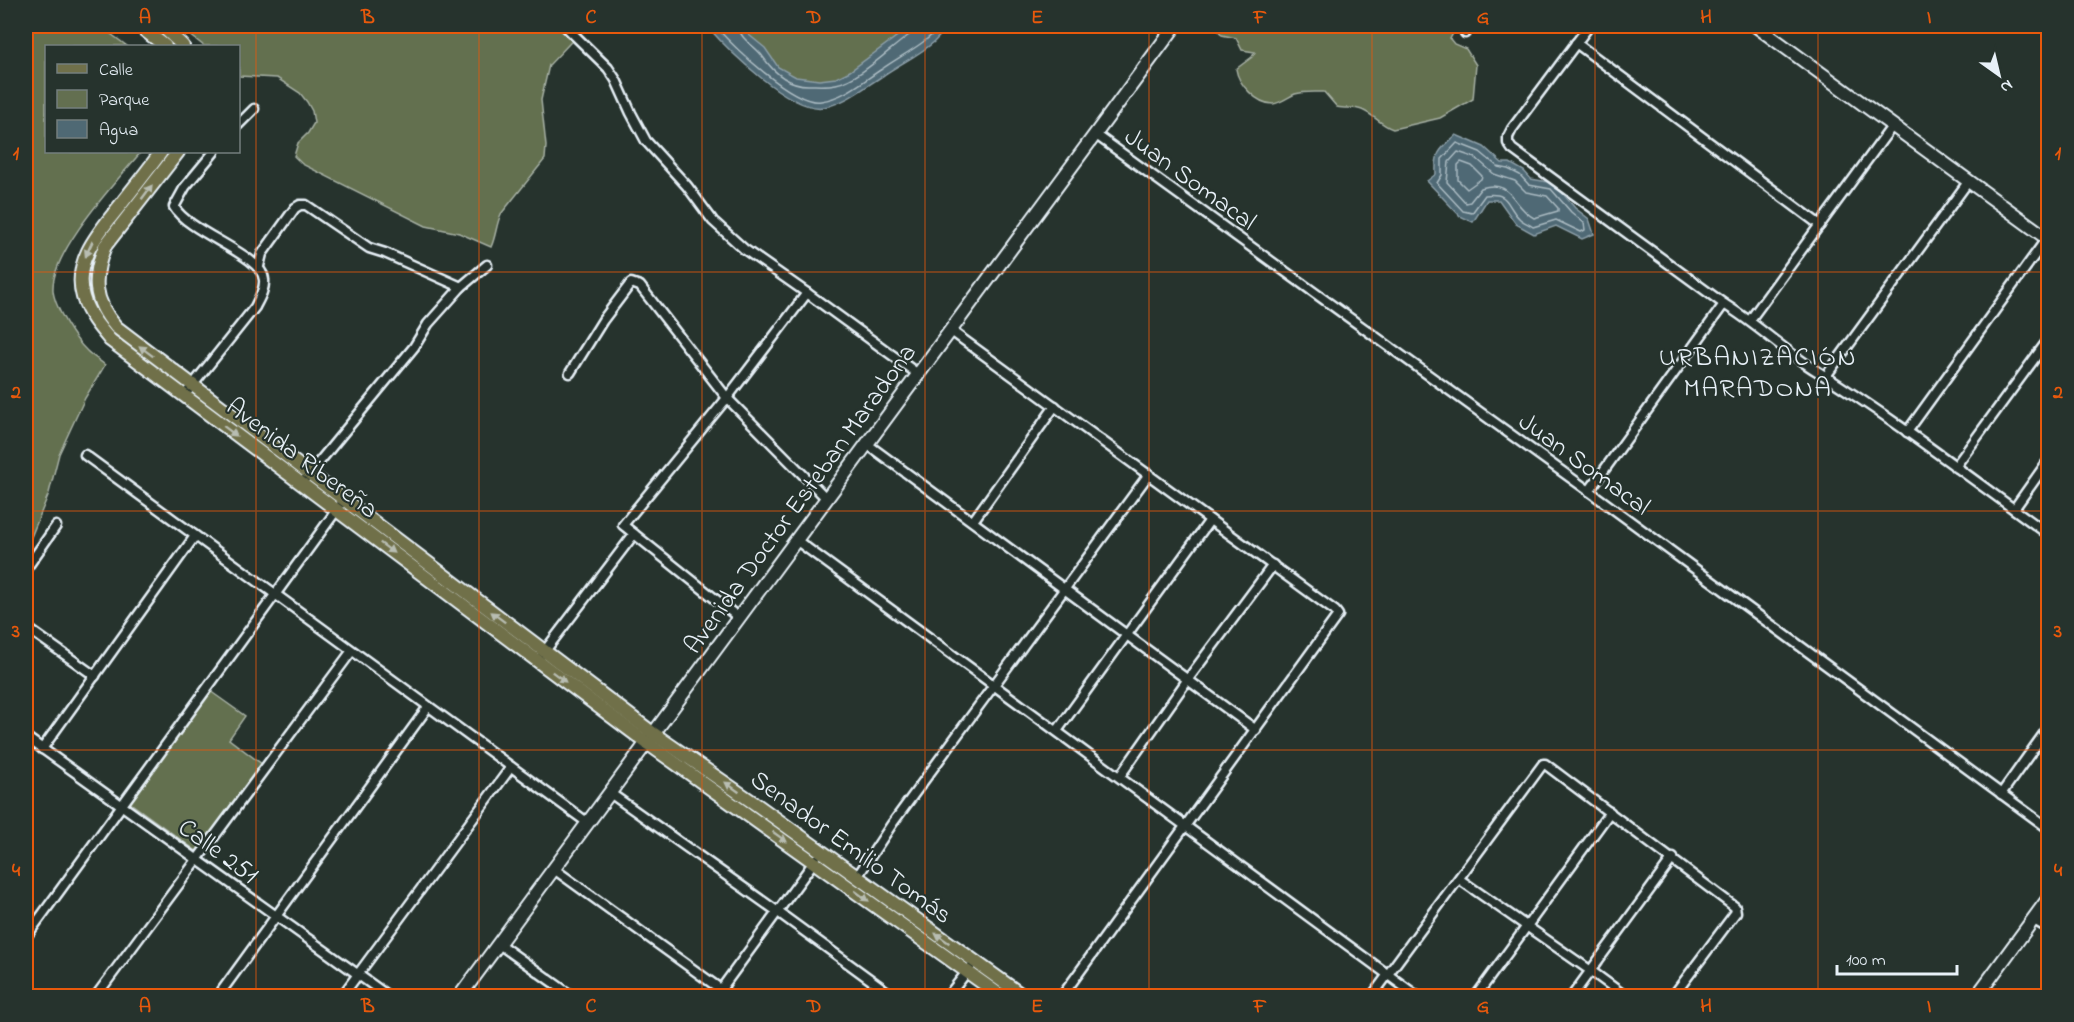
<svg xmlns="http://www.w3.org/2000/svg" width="2074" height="1022" font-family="'Indie Flower',sans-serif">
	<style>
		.green { fill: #636f50; stroke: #a6b0a4; stroke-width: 1.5 }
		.water { fill: #4f6974; stroke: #8c9fa9; stroke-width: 1.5 }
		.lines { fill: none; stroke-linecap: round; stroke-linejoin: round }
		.shore { stroke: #abbbc3; stroke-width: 1.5 }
		.minor-casing { stroke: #e8f1f8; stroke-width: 13 }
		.secondary-casing { stroke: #e8f1f8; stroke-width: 16 }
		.primary-casing { stroke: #e8f1f8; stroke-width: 16 }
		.minor { stroke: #26332d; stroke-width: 8 }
		.secondary { stroke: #26332d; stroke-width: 12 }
		.primary { stroke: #70704a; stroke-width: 12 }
		.oneway { fill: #b8bdb2 }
		.grid { fill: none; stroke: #e8590c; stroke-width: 1.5; stroke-opacity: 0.55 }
		.labels { text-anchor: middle; stroke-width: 4.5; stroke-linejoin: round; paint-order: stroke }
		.street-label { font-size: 26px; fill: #e8f1f8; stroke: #26332d }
		.neighbourhood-label { font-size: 27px; letter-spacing: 1.5px; fill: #e8f1f8; stroke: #26332d }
		.neatline { fill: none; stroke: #e8590c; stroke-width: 2 }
		.grid-label { font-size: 20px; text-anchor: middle; font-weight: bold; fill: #e8590c }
	</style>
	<rect width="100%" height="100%" fill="#26332d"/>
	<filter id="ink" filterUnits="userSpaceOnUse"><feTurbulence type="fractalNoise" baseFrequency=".0167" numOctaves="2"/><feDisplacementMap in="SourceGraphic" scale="12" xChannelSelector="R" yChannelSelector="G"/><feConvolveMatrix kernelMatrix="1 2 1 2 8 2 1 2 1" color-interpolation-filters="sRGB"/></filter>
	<g filter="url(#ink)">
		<g class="green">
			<path d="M26,26H100L127,46H46V152H141C116,182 51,251 53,290C54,306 75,340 87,351C92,356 99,360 105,365L85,398L59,454L49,493L29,542L26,545Z"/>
			<path d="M179,26H586L549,65L541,100L546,146L545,159L501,214C496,225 496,236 491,247L459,233L426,226L302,164L294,156L298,143L308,133L314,123L312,111L307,102L300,93L277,78L239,76L238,46H204Z"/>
			<path d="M733,26H919L856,77L793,84Z"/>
			<path d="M1218,26H1457L1450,39L1454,44L1466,49L1476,65L1473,99L1440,118L1393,129C1381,125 1374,115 1362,110C1354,107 1346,109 1337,107L1324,92C1315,92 1304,91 1295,94C1288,97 1281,103 1273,104C1257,104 1238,84 1236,69L1252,57L1255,52L1242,50L1236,38L1222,35L1218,30Z"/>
			<path d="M210,691L245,716L229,739L263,765L198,852L129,802Z"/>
		</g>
		<g class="water">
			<path d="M707,26H742L749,35L765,48L778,67L796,77L819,80L836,78L850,71L911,26H949C944,31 939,37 934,42C919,55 900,64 884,75C865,87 846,103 824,107C791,113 728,50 707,26Z"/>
			<path d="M1456,135L1484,147L1502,163H1510L1524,171L1531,179L1554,183L1575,208L1589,219L1594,234L1582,239L1556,226L1534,234L1516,224L1499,200H1487L1473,222L1460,216L1427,181L1436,174C1435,151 1440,150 1456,135Z"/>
		</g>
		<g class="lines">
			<g class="shore">
				<path d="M715,26C733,46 794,106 821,101C844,98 863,81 882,69C902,55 925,44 941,26"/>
				<path d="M738,26C740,40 756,46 763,57C774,73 788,85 808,85C817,85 827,86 836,84C860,80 891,47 912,33L914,26"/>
				<path d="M1457,143L1480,152L1498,167L1508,169L1520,175L1529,185L1551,189L1571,212L1584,223L1585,230L1581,232L1556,220L1533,227C1529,224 1523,222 1520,219C1505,205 1511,192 1485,195L1472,213L1463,211L1437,183L1442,175V159Z"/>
				<path d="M1458,152L1476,158L1494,174L1515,181L1526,192L1547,196L1558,208V211L1534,218C1512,207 1513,178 1481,188L1470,202L1466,203L1447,182L1449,162Z"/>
				<path d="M1461,162L1472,166L1482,176L1481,179L1467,189L1458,180V165Z"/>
			</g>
			<defs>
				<g id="minor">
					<path d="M565,26L608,68L616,80L631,113L646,141L687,186L713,221L744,249L807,293L918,374"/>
					<path d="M1589,26L1512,129L1508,137V143L1512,149L1724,304C1757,324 1784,351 1817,371C1897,421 1972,479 2048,534"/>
					<path d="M1465,33L1470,26"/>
					<path d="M1576,43L1820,225"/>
					<path d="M238,125L254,109"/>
					<path d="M1095,134L1589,491L2048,828"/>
					<path d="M259,266L262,254L295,208L300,205H306L369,248L385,253L461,287L428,324L414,347L301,484"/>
					<path d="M461,287L487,265"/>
					<path d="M1750,320L1893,125"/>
					<path d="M950,330L1335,611L1338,615L1062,996"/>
					<path d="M570,373L603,320L631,283L640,286L727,398L827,499"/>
					<path d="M1826,376L1968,182"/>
					<path d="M184,396L255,307C259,299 265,289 264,280C263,255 189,233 174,207L185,187L214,152"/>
					<path d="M1907,432L2047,238"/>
					<path d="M867,444L1256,730"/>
					<path d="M85,455L588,823"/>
					<path d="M1955,467L2048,340"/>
					<path d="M1589,491L1724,304"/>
					<path d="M2014,509L2048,461"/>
					<path d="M973,521L1055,406"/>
					<path d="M796,540L1417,996"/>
					<path d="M26,569L56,526"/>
					<path d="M739,618L623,525L727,398L807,293"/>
					<path d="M26,627L95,676"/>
					<path d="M541,656L634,534"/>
					<path d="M1057,731L1210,520"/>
					<path d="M26,737L388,996"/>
					<path d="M42,749L195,536"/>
					<path d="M1120,776L1188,679L1273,565"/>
					<path d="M610,793L778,912L893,996"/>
					<path d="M2001,794L2048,728"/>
					<path d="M554,869L730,996"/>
					<path d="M857,877L892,824L1149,474"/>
					<path d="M1459,879L1591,971L1625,996"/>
					<path d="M2034,920L2048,928"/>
					<path d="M26,937L344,500"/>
					<path d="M499,944L572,996"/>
					<path d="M96,996L351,652"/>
					<path d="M218,996L428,707"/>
					<path d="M342,996L511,767"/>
					<path d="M716,996L816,859"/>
					<path d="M948,996L970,968"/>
					<path d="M1372,996L1543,764H1545L1735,907L1736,912L1673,996"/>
					<path d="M1476,996L1610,812"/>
					<path d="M1572,996L1673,858"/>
				</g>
				<g id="secondary">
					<path d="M1756,26L2048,239"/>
					<path d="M460,996L1175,26"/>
					<path d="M1977,996L2048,899"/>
				</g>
				<g id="primary">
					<path d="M139,26L165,46"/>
					<path d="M162,26L183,46"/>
					<path d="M161,152C149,169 135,186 122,203C101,230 72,260 83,297C88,314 99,327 110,340L647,743L1001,996"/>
					<path d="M178,152L105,246C92,278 93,300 116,327L654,734L757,805L1023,996"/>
				</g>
			</defs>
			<use href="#minor" class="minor-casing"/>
			<use href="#secondary" class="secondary-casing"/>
			<use href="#primary" class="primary-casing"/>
			<use href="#minor" class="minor"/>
			<use href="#secondary" class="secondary"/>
			<use href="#primary" class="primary"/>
		</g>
		<defs><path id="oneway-solid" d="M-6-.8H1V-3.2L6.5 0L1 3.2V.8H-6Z" transform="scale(1.5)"/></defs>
		<g class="oneway">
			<use href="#oneway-solid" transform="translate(147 192) rotate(-53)"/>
			<use href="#oneway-solid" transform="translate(89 249) rotate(115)"/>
			<use href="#oneway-solid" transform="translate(146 351) rotate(-143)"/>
			<use href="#oneway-solid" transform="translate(230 431) rotate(37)"/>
			<use href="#oneway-solid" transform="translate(387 548) rotate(37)"/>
			<use href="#oneway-solid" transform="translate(498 617) rotate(-143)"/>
			<use href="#oneway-solid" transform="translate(559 677) rotate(37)"/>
			<use href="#oneway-solid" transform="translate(732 787) rotate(-145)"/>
			<use href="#oneway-solid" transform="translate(780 837) rotate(35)"/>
			<use href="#oneway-solid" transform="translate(862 896) rotate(36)"/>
			<use href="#oneway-solid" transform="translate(942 938) rotate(-145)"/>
		</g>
	</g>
	<path class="grid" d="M256,26V996M479,26V996M702,26V996M925,26V996M1149,26V996M1372,26V996M1595,26V996M1818,26V996M26,272H2048M26,511H2048M26,750H2048"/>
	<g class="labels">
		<g class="street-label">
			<text transform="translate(1191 178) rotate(36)" y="9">Juan Somacal</text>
			<text transform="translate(303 457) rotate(37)" y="9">Avenida Ribereña</text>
			<text transform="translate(1585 463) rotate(36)" y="9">Juan Somacal</text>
			<text transform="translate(799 498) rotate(-54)" y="9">Avenida Doctor Esteban Maradona</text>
			<text transform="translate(852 846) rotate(36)" y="9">Senador Emilio Tomás</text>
			<text transform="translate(219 850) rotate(36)" y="9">Calle 251</text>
		</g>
		<g class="neighbourhood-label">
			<text x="1758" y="365">URBANIZACIÓN<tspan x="1758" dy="31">MARADONA</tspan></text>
		</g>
	</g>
	<rect width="2074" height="1022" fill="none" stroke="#26332d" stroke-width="66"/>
	<rect x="45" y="45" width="195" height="108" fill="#26332d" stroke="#747f7e" stroke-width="1.5"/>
	<rect x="57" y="64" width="30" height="9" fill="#70704a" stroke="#747f7e" stroke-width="1.5"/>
	<text x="99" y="75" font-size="18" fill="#e8f1f8">Calle</text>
	<rect x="57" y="90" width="30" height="18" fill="#636f50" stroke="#747f7e" stroke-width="1.5"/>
	<text x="99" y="105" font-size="18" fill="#e8f1f8">Parque</text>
	<rect x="57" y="120" width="30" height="18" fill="#4f6974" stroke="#747f7e" stroke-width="1.5"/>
	<text x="99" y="135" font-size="18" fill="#e8f1f8">Agua</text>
	<g transform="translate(1999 75) rotate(146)" stroke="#26332d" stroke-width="4.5" paint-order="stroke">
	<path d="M0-4.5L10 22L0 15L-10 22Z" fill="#e8f1f8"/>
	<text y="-9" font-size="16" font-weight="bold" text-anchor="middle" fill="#e8f1f8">N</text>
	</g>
	<path d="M1837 965v9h120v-9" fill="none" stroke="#e8f1f8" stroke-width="3"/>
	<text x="1846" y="965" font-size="18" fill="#e8f1f8" stroke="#26332d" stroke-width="4.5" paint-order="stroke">100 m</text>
	<rect x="33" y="33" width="2008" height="956" class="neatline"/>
	<g class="grid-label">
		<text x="145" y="23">A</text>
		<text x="368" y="23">B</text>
		<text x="591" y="23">C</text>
		<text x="814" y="23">D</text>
		<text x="1037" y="23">E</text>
		<text x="1260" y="23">F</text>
		<text x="1483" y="23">G</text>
		<text x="1706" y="23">H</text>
		<text x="1929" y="23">I</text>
		<text x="16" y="159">1</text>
		<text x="2058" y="159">1</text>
		<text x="16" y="398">2</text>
		<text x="2058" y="398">2</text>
		<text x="16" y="637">3</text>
		<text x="2058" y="637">3</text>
		<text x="16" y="876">4</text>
		<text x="2058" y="876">4</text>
		<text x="145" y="1012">A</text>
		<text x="368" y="1012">B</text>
		<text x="591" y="1012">C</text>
		<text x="814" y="1012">D</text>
		<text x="1037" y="1012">E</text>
		<text x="1260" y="1012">F</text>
		<text x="1483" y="1012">G</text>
		<text x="1706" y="1012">H</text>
		<text x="1929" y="1012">I</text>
	</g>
</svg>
